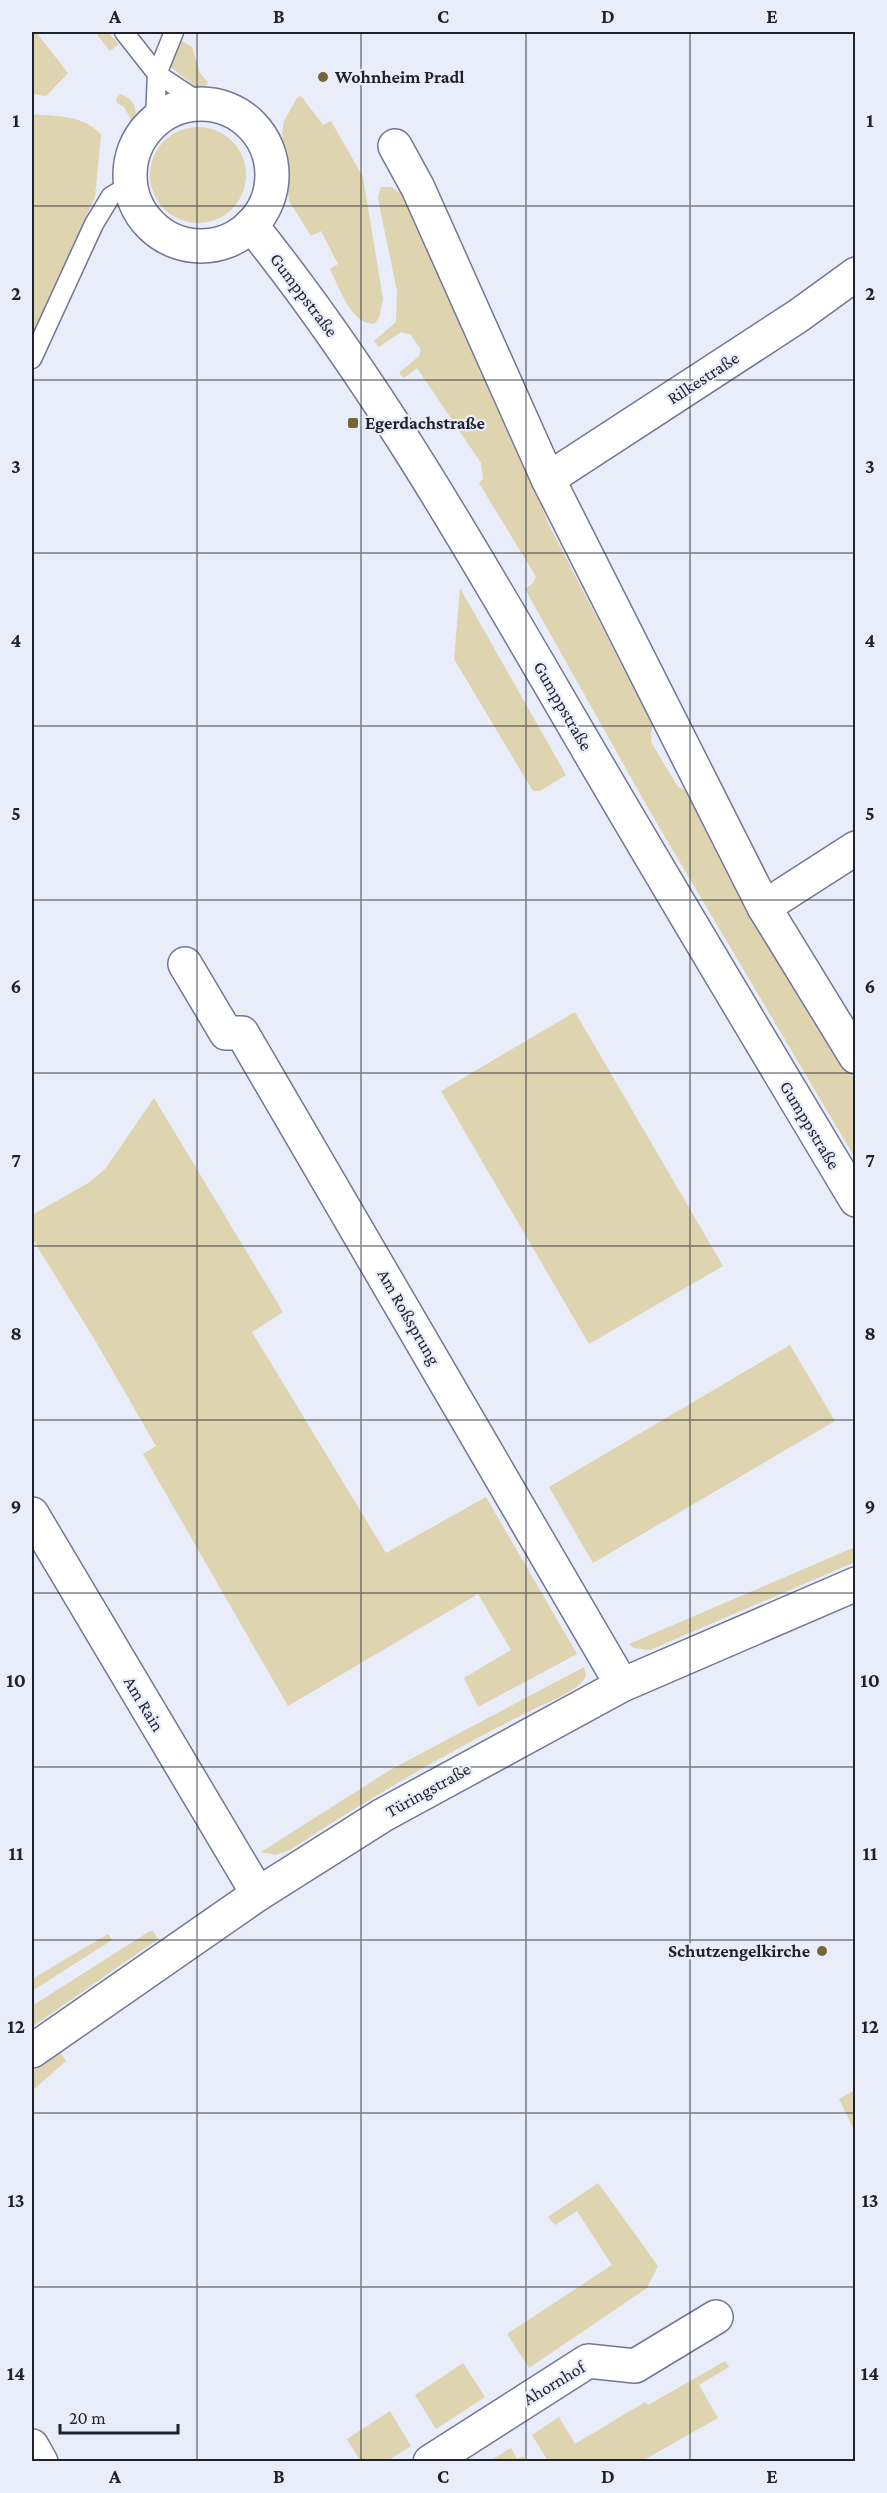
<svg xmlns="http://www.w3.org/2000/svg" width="887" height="2493" font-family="'Crimson Pro',serif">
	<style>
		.green { fill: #ded4b0 }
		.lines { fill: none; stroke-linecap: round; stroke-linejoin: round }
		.lane-casing { stroke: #727795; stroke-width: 21 }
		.street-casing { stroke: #727795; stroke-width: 36 }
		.lane { stroke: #fff; stroke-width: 18 }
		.street { stroke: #fff; stroke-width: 33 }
		.grid { fill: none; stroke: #1f212d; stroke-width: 1.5; stroke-opacity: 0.55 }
		.poi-dot { fill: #756734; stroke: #e9ecf9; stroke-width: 2 }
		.labels { text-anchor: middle; stroke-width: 4.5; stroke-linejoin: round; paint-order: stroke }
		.poi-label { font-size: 18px; font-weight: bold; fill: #1f212d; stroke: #e9ecf9; text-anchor: start }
		.street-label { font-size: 18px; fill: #1f212d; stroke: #e9ecf9 }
		.neatline { fill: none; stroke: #1f212d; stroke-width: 2 }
		.grid-label { font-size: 20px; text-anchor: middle; font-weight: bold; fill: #1f212d }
	</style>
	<rect width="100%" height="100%" fill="#e9ecf9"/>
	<g class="green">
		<path d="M32,32H36L68,73L46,96L32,94Z"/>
		<path d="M95,32H108L119,44L110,51Z"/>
		<path d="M182,41L192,47L200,73L208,83L203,89L196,87L168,65L176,44Z"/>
		<path d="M120,94C148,103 132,135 126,153C124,161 123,170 120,176L117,174L118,163L131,119L124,107L117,103L116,99Z"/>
		<path d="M301,96L323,125L331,121L363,177L383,299L379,318L374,324C351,324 339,287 330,269L338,264L321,231L311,236L289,201L282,134L284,121L297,98Z"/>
		<path d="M32,114C59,117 80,114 101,134L95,197L32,336Z"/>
		<circle cx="198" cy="175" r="48"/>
		<path d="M381,187H391L405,196L479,353L549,525L652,724L651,742L678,787L690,792L855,1080V1158L652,815L525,589L533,583L536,577L479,483L483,479L481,463L417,368L404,378L399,373L419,356L421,350L411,335L401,332L379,347L374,341L396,322L397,291L379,204L378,196Z"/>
		<path d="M460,588L566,775L540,791H534L531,788L454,659Z"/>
		<path d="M575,1012L723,1266L589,1344L441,1091Z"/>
		<path d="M154,1098L283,1312L252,1332L386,1553L486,1497L577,1654L478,1707L464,1678L511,1650L478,1594L288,1706L143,1454L156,1446L96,1342L32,1238V1215L90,1182L105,1169Z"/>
		<path d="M790,1345L835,1421L593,1563L549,1487Z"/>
		<path d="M855,1547V1562L650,1650L634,1648L629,1644Z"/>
		<path d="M584,1667L586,1676C578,1692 543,1704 528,1712C446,1753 366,1800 290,1850L276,1855L261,1852L390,1770Z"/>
		<path d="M150,1931H153L158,1939L32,2027V2006Z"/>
		<path d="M108,1934L112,1940L32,1991V1979Z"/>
		<path d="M60,2052L66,2061L32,2091V2072Z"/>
		<path d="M855,2090V2132L839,2099Z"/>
		<path d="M598,2183L658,2266L647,2288L529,2368L507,2334L612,2265L577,2211L555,2225L548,2217Z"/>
		<path d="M725,2361L729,2367L699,2385L718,2418L642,2461H548L532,2435L559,2417L575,2444L645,2402L648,2405Z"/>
		<path d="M463,2363L485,2397L436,2429L415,2395Z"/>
		<path d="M390,2411L411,2446L387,2461H360L347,2439Z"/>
		<path d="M511,2448L517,2459L523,2456L526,2461H490Z"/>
	</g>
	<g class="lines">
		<defs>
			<g id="lane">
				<path d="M124,32L157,74L201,103"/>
				<path d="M155,120L157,74L174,32"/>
				<path d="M32,359L94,224L111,196L130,185"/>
			</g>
			<g id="street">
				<circle cx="201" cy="175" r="71"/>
				<path d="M395,146L418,188L548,479L764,907L856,1057"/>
				<path d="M251,225C378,383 477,559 579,734C670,890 763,1045 856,1200"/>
				<path d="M548,479L798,316L856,274"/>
				<path d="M764,907L856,848"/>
				<path d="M185,964L226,1033H242L622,1685"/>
				<path d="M32,1514L258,1894"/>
				<path d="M32,2051L258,1894L383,1815L622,1685L856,1584"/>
				<path d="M32,2446L41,2462"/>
				<path d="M430,2462L588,2361L635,2366L716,2317"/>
			</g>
		</defs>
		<use href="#lane" class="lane-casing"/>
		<use href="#street" class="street-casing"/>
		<use href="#lane" class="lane"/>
		<use href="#street" class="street"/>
	</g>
	<path class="grid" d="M197,32V2462M361,32V2462M526,32V2462M690,32V2462M32,206H856M32,380H856M32,553H856M32,726H856M32,900H856M32,1073H856M32,1246H856M32,1420H856M32,1593H856M32,1767H856M32,1940H856M32,2113H856M32,2287H856"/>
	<g class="poi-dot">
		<circle cx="323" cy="77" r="6"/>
		<rect x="347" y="417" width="12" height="12" rx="3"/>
		<circle cx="822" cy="1951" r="6"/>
	</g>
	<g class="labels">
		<g class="poi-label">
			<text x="335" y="83">Wohnheim Pradl</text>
			<text x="365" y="429">Egerdachstraße</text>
			<text x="810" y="1957" text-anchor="end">Schutzengelkirche</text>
		</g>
		<g class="street-label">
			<text transform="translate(304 295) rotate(53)" y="6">Gumppstraße</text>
			<text transform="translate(703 378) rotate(-33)" y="6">Rilkestraße</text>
			<text transform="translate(563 706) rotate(60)" y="6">Gumppstraße</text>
			<text transform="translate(810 1125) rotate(59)" y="6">Gumppstraße</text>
			<text transform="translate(409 1317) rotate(60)" y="6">Am Roßsprung</text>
			<text transform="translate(144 1704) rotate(59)" y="6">Am Rain</text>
			<text transform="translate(428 1790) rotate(-29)" y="6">Türingstraße</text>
			<text transform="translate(554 2383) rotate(-31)" y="6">Ahornhof</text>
		</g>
	</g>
	<rect width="887" height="2493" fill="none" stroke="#e9ecf9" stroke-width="66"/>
	<path d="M60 2424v9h118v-9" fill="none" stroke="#1f212d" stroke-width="3"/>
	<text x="69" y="2424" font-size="18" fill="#1f212d" stroke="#e9ecf9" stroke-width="4.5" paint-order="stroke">20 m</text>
	<rect x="33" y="33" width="821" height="2427" class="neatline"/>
	<g class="grid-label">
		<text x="115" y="23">A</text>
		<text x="279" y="23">B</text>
		<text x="443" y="23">C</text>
		<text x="608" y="23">D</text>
		<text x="772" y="23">E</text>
		<text x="16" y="127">1</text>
		<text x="870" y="127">1</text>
		<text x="16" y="300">2</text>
		<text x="870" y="300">2</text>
		<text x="16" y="473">3</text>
		<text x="870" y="473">3</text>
		<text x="16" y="647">4</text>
		<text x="870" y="647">4</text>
		<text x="16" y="820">5</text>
		<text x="870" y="820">5</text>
		<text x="16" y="993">6</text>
		<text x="870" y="993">6</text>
		<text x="16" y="1167">7</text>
		<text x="870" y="1167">7</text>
		<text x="16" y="1340">8</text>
		<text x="870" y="1340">8</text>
		<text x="16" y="1513">9</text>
		<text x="870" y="1513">9</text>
		<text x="16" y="1687">10</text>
		<text x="870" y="1687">10</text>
		<text x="16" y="1860">11</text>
		<text x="870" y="1860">11</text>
		<text x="16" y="2033">12</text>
		<text x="870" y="2033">12</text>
		<text x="16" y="2207">13</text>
		<text x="870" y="2207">13</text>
		<text x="16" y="2380">14</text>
		<text x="870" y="2380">14</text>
		<text x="115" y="2483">A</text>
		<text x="279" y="2483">B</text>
		<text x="443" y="2483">C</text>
		<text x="608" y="2483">D</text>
		<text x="772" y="2483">E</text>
	</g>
</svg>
